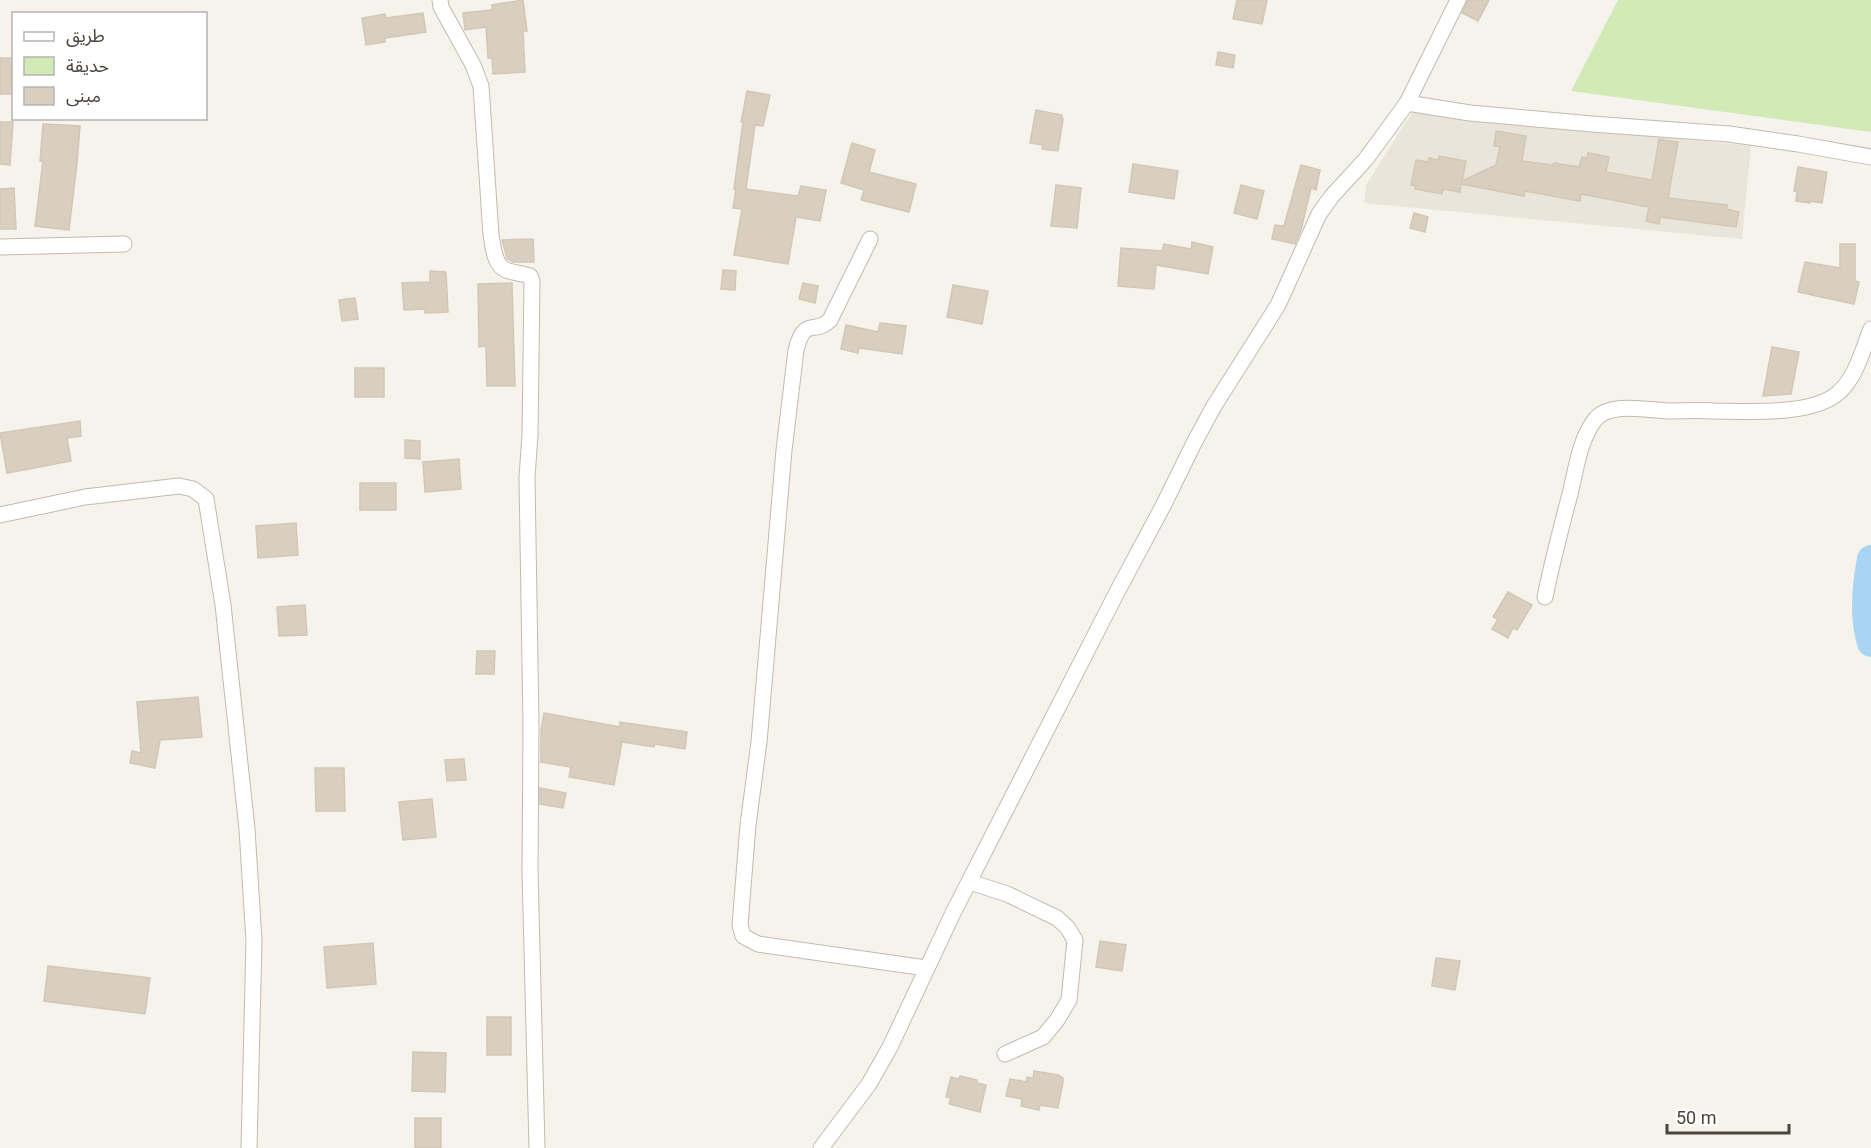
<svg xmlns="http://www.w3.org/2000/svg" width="1871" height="1148" font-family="Roboto,'Noto Sans Arabic',sans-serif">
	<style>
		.residential { fill: #eae5da }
		.green { fill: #d2eab5 }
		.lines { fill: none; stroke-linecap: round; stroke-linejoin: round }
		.river { stroke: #a9d4f2; stroke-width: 28 }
		.building { fill: #d8cfc1; stroke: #d3c7b4; stroke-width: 1.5 }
		.minor-casing { stroke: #c2bbae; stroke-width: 17 }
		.minor { stroke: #fff; stroke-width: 15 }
	</style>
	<rect width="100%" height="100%" fill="#f6f3ec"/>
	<path class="residential" d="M1413,111L1751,146L1742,239L1364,203L1366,185Z"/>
	<path class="green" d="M1618,0H1871V132L1571,91Z"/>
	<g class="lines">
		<path class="river" d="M1871,559C1866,585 1863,617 1871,643"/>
	</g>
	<g class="building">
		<path d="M523,0L527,31H523L525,72L493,74L492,58H488L486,27L465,30L463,13L492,10V5Z"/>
		<path d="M1237,0H1267L1262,24L1233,19Z"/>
		<path d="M1468,0H1489L1478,21L1462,13Z"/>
		<path d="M423,13L426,32L385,38V42L366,45L362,18L385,14L386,18Z"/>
		<path d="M1218,52L1235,55L1233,68L1216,65Z"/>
		<rect x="0" y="58" width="14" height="36"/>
		<path d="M747,91L770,95L763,126L755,125L746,189L798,196L801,186L826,190L820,221L796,217L788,264L734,255L742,209L733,208L736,189H734L743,122H741Z"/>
		<path d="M1036,110L1062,115V118L1063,119L1058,151L1042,149L1043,145L1030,143Z"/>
		<path d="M0,122H13L10,165L0,164Z"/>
		<path d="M43,124L80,126L77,163L69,230L35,226L43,161H40Z"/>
		<path d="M1496,131L1526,136L1522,161L1553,165L1554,163L1579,167L1582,157L1587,158L1588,153L1609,157L1606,172L1652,180L1659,139L1678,142L1668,198L1727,205V209L1739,212L1736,227L1660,217L1659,224L1646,221L1649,207L1581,194L1580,201L1525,191L1524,196L1461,184L1460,192L1443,189L1442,194L1415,189L1416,186L1411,185L1416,160L1428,162L1429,158L1438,160L1439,156L1466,161L1462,181L1496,165L1500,147L1494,146Z"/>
		<path d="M852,143L875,150L869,172L916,184L909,212L861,200L864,190L841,183Z"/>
		<path d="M1133,164L1178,171L1174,199L1129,192Z"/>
		<path d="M1301,165L1320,170L1316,190L1311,188L1301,230L1295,244L1272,239L1275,225L1284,226Z"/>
		<path d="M1798,167L1827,172L1822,203L1810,201V203L1796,201L1797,192L1794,191Z"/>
		<path d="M1056,185L1081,188L1077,228L1051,226Z"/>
		<path d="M1241,185L1264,191L1257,219L1234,213Z"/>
		<path d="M14,188L16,229H0V189Z"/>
		<path d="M1414,213L1428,217L1425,232L1410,228Z"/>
		<path d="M533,239L534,262H513L507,258L502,240Z"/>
		<path d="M1192,242L1213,247L1208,274L1156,265L1154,289L1118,286L1121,248L1162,251L1164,244L1191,249Z"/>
		<path d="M1840,244H1855V281L1859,282L1854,304L1798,292L1805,262L1840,268Z"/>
		<path d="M723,270L736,271L735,290L721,289Z"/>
		<path d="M430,271L446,272L448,312L425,313V309L404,310L402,283L430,282Z"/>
		<path d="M512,283L515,386H487L486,346L479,347L478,284Z"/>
		<path d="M803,283L818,286L815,303L799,299Z"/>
		<path d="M953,285L988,291L982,324L947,317Z"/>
		<path d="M355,298L358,319L342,321L339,300Z"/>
		<path d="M880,323L906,326L902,354L859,348L858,353L841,349L846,325L878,332Z"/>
		<path d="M1772,347L1799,352L1791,394L1763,396Z"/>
		<rect x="355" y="368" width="29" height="29"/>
		<path d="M80,421L81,436L67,438L71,461L7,473L0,433Z"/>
		<path d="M405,440L420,441V459L405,458Z"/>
		<path d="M459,459L461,489L425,492L423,462Z"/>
		<rect x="360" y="483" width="36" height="27"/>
		<path d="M296,523L298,555L258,558L256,526Z"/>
		<path d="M1508,592L1532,605L1517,630L1513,628L1508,638L1492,629L1498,619L1493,617Z"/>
		<path d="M305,605L307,635L279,636L277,607Z"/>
		<path d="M477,651H495L494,674H476Z"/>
		<path d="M198,697L202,737L160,740L155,768L130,763L132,751L141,753L137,702Z"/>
		<path d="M544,713L620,727V722L687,732L685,749L655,744L654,747L622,742L614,785L569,777L571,767L541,762V730Z"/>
		<path d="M464,759L466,780L447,781L445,760Z"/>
		<path d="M315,768H344L345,811H316Z"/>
		<path d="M540,788L566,793L563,808L540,804Z"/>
		<path d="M432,799L436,837L403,840L399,802Z"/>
		<path d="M1100,941L1126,945L1122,971L1096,967Z"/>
		<path d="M373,943L376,984L327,988L324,947Z"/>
		<path d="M1436,958L1460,961L1455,990L1432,986Z"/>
		<path d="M48,966L150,978L145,1014L44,1001Z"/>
		<rect x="487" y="1017" width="24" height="38"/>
		<path d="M413,1052L446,1053L445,1092L412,1091Z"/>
		<path d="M1034,1071L1058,1075L1063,1078V1082L1058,1108L1040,1105L1039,1110L1021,1106L1022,1099L1006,1096L1010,1079L1026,1082L1027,1077L1033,1078Z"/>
		<path d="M960,1076L977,1080V1083L986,1085L980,1112L949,1104L951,1098L946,1097L951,1077L959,1079Z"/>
		<rect x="415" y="1118" width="26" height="30"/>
	</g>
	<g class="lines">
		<defs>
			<g id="minor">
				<path d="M440,0L441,7L473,65L481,86L491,235C493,246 494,265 506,270C513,273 522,273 530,276L532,281L530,435L527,477L531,726L530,871L537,1148"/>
				<path d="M1407,103L1470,113L1592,124L1729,134L1798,144L1871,157"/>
				<path d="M870,239L830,320C814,336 805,315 796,350L784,450L759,742L748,825L740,925L743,936L758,944L926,968"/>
				<path d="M0,247L124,244"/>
				<path d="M0,515L85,497L179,486L193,489L206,499L223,605L247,829L254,941L249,1148"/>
				<path d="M1545,597C1552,562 1561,528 1570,494C1576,470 1579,442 1594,421C1608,401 1647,410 1668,411C1683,411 1698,410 1713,411C1747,411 1812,416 1838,393C1856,378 1862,351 1871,329"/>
				<path d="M970,882L1007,894L1057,918L1067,927L1075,940L1069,1000L1057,1020L1043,1037L1005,1054"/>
				<path d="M821,1148L869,1084L890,1047L953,913L1116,594L1164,504L1194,443L1214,406L1278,305L1319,214L1332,196L1366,159L1407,103L1458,0"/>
			</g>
		</defs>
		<use href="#minor" class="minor-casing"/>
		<use href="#minor" class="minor"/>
	</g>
	<rect x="12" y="12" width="195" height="108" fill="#ffffff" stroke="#b7b4b0" stroke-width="1.5"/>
	<rect x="24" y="32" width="30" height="9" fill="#ffffff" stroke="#b7b4b0" stroke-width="1.5"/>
	<text x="66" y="42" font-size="18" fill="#4b4439">طريق</text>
	<rect x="24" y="57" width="30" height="18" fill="#d2eab5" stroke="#b7b4b0" stroke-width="1.5"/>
	<text x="66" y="72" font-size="18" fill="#4b4439">حديقة</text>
	<rect x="24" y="87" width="30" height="18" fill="#d8cfc1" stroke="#b7b4b0" stroke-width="1.5"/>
	<text x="66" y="102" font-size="18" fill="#4b4439">مبنى</text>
	<path d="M1667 1124v9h122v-9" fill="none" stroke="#4b4439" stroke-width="3"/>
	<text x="1676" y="1124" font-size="18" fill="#4b4439" stroke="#ffffff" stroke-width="4.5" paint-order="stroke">50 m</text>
</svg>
